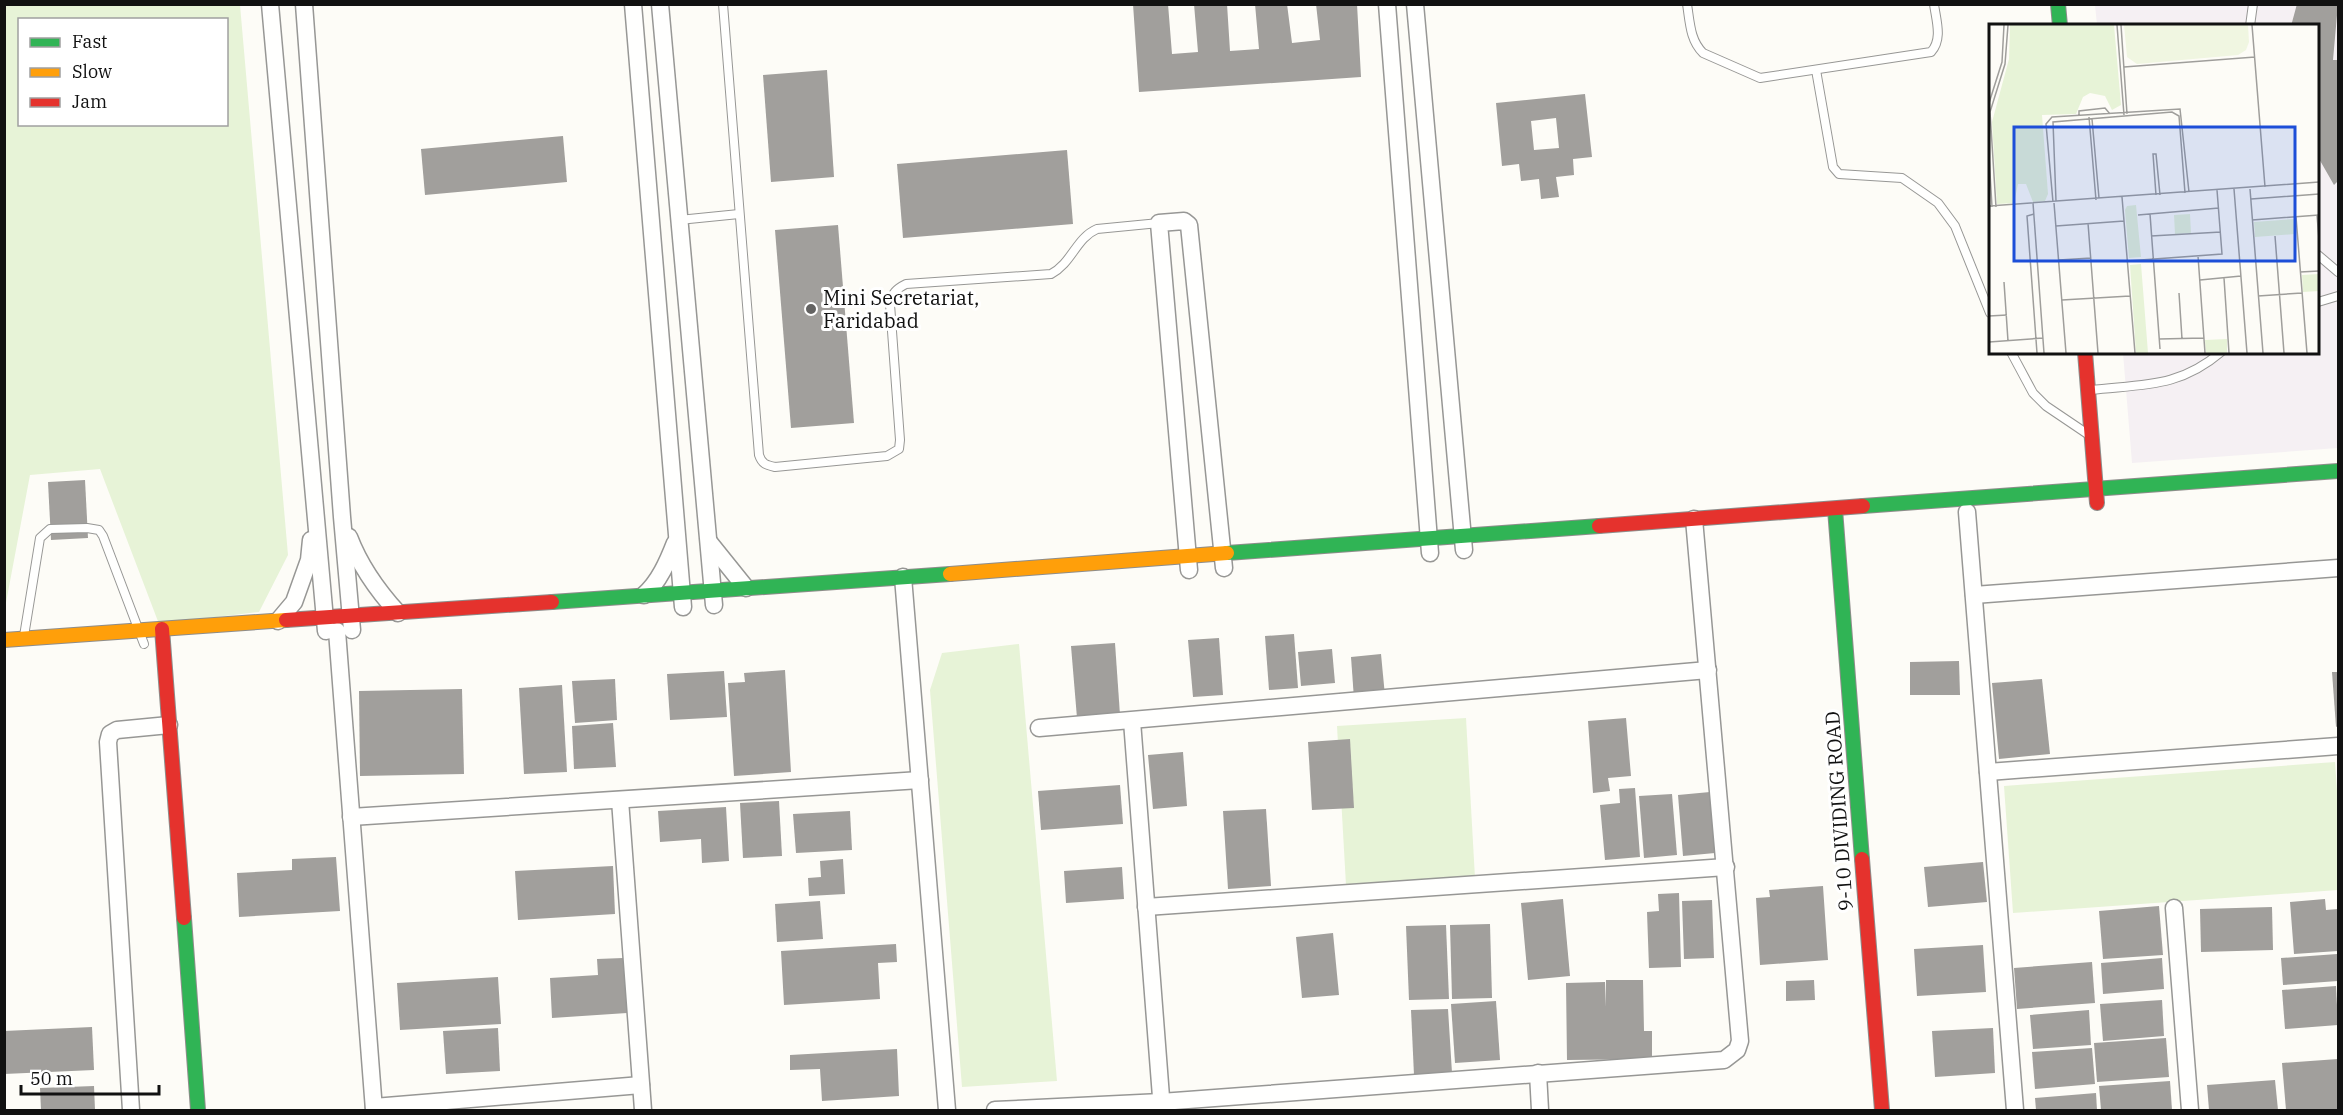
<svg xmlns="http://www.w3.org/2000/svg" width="2343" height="1115" font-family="'IBM Plex Serif',serif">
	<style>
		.industrial { fill: #f5f0f3 }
		.green { fill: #e7f3d7; fill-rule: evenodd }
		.building { fill: #a19f9c; fill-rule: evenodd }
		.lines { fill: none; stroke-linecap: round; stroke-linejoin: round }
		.lane-casing { stroke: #979795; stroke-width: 10 }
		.street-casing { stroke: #979795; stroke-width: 19 }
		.fast-casing { stroke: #8e8d8b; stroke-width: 16 }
		.slow-casing { stroke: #8e8d8b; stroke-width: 16 }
		.jam-casing { stroke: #8e8d8b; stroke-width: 16 }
		.lane { stroke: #fffffe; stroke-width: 8 }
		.street { stroke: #fffffe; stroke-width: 16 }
		.fast { stroke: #30b455; stroke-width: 14 }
		.slow { stroke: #ff9f0a; stroke-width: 14 }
		.jam { stroke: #e5322d; stroke-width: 14 }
		.poi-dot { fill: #646362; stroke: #fff; stroke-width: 2 }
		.labels { text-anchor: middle; stroke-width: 6; stroke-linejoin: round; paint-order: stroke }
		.poi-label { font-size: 20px; fill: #111; stroke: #fff; text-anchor: start }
		.street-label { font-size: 20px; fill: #111; stroke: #fff }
		.inset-road { fill: none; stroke: #9f9e9b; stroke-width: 1.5 }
		.view { fill: #1d4ed8; fill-opacity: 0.15; stroke: #1d4ed8; stroke-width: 3 }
		.inset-edge { fill: none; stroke: #111; stroke-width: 3 }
	</style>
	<rect width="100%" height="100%" fill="#fdfcf7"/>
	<path class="industrial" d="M2095,5H2338V448L2132,463L2123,353L2318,352V26L2097,25Z"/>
	<g class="green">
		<path d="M5,5H240L288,555L259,612L159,624L100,469L30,475L5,608ZM20,20H226V124H20Z"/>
		<path d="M1019,644L1057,1081L962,1087L930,690L942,653Z"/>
		<path d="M1466,718L1475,878L1346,885L1337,726Z"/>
		<path d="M2335,762L2338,805V890L2013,913L2004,786Z"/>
	</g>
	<g class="building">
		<path d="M1133,4H1168L1172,54L1198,52L1194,4H1227L1230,51L1259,49L1255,4H1287L1292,43L1320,40L1316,4H1357L1361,77L1139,92Z"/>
		<path d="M2297,4H2338L2333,60H2338V181L2334,185L2318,157V26H2291Z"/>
		<path d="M827,70L834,177L771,182L763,75Z"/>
		<path d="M1585,94L1592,157L1573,159L1574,175L1556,177L1559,197L1541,199L1539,179L1521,181L1519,164L1502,166L1496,103ZM1556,118L1559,148L1534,150L1531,121Z"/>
		<path d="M563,136L567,182L425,195L421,149Z"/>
		<path d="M1067,150L1073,224L903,238L897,164Z"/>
		<path d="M838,225L854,423L791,428L775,230Z"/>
		<path d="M85,480L88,538L51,540L48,482Z"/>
		<path d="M1294,634L1298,688L1269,690L1265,636Z"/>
		<path d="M1219,638L1223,695L1193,697L1188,640Z"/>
		<path d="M1115,643L1120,715L1077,718L1071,646Z"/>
		<path d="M1332,649L1335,683L1301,686L1298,652Z"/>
		<path d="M1381,654L1385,696L1354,699L1351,657Z"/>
		<path d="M1959,661L1960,695H1910V662Z"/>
		<path d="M785,670L791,772L734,776L728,683L745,682L744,673Z"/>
		<path d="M724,671L727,717L670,720L667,674Z"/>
		<path d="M2332,672H2338V726L2336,727Z"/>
		<path d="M615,679L617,720L575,723L572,681Z"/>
		<path d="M2042,679L2050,754L1999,759L1992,683Z"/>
		<path d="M562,685L567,772L524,774L519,688Z"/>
		<path d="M462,689L464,774L360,776L359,691Z"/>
		<path d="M1626,718L1631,776L1608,778L1610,791L1593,793L1588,721Z"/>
		<path d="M613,723L616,767L574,769L572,726Z"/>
		<path d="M1350,739L1354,808L1312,810L1308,742Z"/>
		<path d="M1183,752L1187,806L1153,809L1148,755Z"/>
		<path d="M1120,785L1123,824L1041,830L1038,791Z"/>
		<path d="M1635,788L1640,857L1605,860L1600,805L1620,803L1619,789Z"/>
		<path d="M1710,792L1715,853L1683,856L1678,795Z"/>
		<path d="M1672,794L1677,855L1644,858L1639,796Z"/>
		<path d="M779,801L782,856L743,858L740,803Z"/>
		<path d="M726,807L729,861L702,863L701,839L660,842L658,811Z"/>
		<path d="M1266,809L1271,886L1228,889L1223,811Z"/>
		<path d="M850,811L852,850L796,853L793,814Z"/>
		<path d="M336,857L340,911L239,917L237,873L292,870V859Z"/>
		<path d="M843,859L845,894L809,896L808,878L821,877L820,861Z"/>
		<path d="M1983,862L1987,902L1928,907L1924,867Z"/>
		<path d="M613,866L615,914L518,920L515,871Z"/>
		<path d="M1122,867L1124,899L1066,903L1064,871Z"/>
		<path d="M1823,886L1828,960L1760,965L1756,898L1770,897L1769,890Z"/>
		<path d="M1679,893L1681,967L1649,968L1647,912L1659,911L1658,894Z"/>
		<path d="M1563,899L1570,976L1528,980L1521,903Z"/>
		<path d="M2325,899L2326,910L2338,909V951L2294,954L2290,902Z"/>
		<path d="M1712,900L1714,958L1684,959L1682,901Z"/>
		<path d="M820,901L823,939L777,942L775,904Z"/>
		<path d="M2159,906L2163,955L2103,959L2099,911Z"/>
		<path d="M2272,907L2273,950L2201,952L2200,909Z"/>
		<path d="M1490,924L1492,998L1452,999L1450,925Z"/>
		<path d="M1446,925L1449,999L1409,1000L1406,926Z"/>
		<path d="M1333,933L1339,995L1302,998L1296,937Z"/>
		<path d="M896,944L897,962L878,963L880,999L784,1005L781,951Z"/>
		<path d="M1983,945L1986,992L1917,996L1914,949Z"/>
		<path d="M2337,954L2338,981L2283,985L2281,958Z"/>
		<path d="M623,958L627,1013L552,1018L550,978L598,975L597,959Z"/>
		<path d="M2162,958L2164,989L2103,994L2101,963Z"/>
		<path d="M2092,962L2095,1003L2017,1009L2014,968Z"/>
		<path d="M498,977L501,1024L400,1030L397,983Z"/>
		<path d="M1606,980H1643L1644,1031H1652V1059L1567,1060L1566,983L1605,982L1606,1007Z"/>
		<path d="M1814,980L1815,1000L1786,1001V981Z"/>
		<path d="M2336,986L2338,1025L2285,1029L2282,990Z"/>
		<path d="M2162,1000L2164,1036L2103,1041L2100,1004Z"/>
		<path d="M1496,1001L1500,1060L1455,1063L1451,1004Z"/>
		<path d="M1448,1009L1452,1073L1414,1075L1411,1010Z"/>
		<path d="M2089,1010L2091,1045L2033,1049L2030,1015Z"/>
		<path d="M92,1027L94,1070L4,1074V1031Z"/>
		<path d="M498,1028L500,1071L446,1074L443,1031Z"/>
		<path d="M1993,1028L1995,1073L1935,1077L1932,1031Z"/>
		<path d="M2166,1038L2169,1077L2097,1082L2094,1043Z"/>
		<path d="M2092,1048L2095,1084L2035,1089L2032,1052Z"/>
		<path d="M897,1049L899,1096L822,1101L820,1069L790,1070V1055Z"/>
		<path d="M2338,1059V1110H2286L2282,1063Z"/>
		<path d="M2275,1080L2278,1110H2209L2207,1085Z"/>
		<path d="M2170,1081L2172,1110H2101L2099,1086Z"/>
		<path d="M94,1086L95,1110H41L40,1088Z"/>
		<path d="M2096,1093L2097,1110H2036L2035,1098Z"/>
	</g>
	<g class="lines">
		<defs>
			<g id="lane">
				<path d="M723,4L759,455C762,464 766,465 775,467L887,456L899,449L900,440L890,304C892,293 896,289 906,284L1051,274C1072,263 1076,238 1097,229L1159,223"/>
				<path d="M1687,4C1690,23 1690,40 1703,53L1760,78L1931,52C1943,39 1936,20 1934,4"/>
				<path d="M2250,26L2253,4"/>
				<path d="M1816,70L1833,167L1839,174L1902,178L1938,203L1955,226L1990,313"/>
				<path d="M679,220L739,214"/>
				<path d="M2318,255L2338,272"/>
				<path d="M2318,302L2338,296"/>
				<path d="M2011,352L2033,393L2046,406L2086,433"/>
				<path d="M2091,390C2143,384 2179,388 2221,352"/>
				<path d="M24,636L40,538L50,529L87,528L99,530L103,536L144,644"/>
			</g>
			<g id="street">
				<path d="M270,4L326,631"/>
				<path d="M304,4L342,517L352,630"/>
				<path d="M633,4L683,607"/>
				<path d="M660,4L714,605"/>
				<path d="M1387,4L1430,553"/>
				<path d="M1415,4L1464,550"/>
				<path d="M1967,512L2015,1110"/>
				<path d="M349,537C360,566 377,590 398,613"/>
				<path d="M709,542L746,588"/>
				<path d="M1189,570L1159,223L1184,221L1189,225L1224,568"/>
				<path d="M903,577L947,1110"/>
				<path d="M644,595C659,582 668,561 675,543"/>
				<path d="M1974,595L2338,568"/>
				<path d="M278,621L294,602L309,560L311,540"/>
				<path d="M337,631L374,1110"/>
				<path d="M1132,721L1162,1110"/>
				<path d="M1039,728L1708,670"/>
				<path d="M1988,772L2338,746"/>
				<path d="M620,800L643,1110"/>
				<path d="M351,817L920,780"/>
				<path d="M1146,907L1726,867"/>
				<path d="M2174,908L2190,1110"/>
				<path d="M1538,1073L1540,1110"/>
				<path d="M374,1107L641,1085"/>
				<path d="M131,1110L108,742L110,734L117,730L169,725"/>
				<path d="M995,1110L1161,1102L1724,1060L1737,1050L1740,1041L1694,519"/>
			</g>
			<g id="fast">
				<path d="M2058,4L2060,26"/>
				<path d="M1863,506L2338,471"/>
				<path d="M1835,509L1862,859"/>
				<path d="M1227,553L1599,526"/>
				<path d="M552,602L950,574"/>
				<path d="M184,918L198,1110"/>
			</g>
			<g id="slow">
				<path d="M950,574L1227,553"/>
				<path d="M4,640L286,620"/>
			</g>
			<g id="jam">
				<path d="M2085,352L2097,503"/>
				<path d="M1599,526L1863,506"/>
				<path d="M286,620L552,602"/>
				<path d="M162,629L184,918"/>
				<path d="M1862,859L1882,1110"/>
			</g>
		</defs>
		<use href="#lane" class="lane-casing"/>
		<use href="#street" class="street-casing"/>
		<use href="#fast" class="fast-casing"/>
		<use href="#slow" class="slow-casing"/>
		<use href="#jam" class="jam-casing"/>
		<use href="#lane" class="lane"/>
		<use href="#street" class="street"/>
		<use href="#fast" class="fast"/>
		<use href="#slow" class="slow"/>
		<use href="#jam" class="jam"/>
	</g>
	<circle class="poi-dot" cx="811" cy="309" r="6"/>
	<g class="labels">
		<g class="poi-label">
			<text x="823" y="305">Mini Secretariat,<tspan x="823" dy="23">Faridabad</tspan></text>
		</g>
		<g class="street-label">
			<text transform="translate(1839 811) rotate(-94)" y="7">9-10 DIVIDING ROAD</text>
		</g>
	</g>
	<g transform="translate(1989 24)">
		<rect width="330" height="330" fill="#fdfcf7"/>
		<path d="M21,1H125L132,81L123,86L116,72L101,69L94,73L87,90L53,91L59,170L56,177L44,178L37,160H29L25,179L8,180L3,98L20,35ZM147,181L152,233L140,234L136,186L138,182ZM201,190L202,209L186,210L185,191ZM305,195L306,210L266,213L265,198ZM152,240L159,329H147L141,241ZM330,250V267L314,268L313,251ZM238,315V329H217L216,316Z" fill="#e7f3d7"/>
		<path d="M135,1H259L260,18L257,26L249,31L148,40L138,33Z" fill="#f0f6e1"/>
		<path class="inset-road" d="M128,1L135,91M132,1L138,90M263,1L276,163M135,43L266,33M0,79L13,38L15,1M90,92V87L116,84L121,90M100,93L107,176M103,95L110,174M0,132L3,183M245,165L258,329M261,165L274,329M167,171L164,130H167L171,171M133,173L146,329M262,175L330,170M67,177L64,98L183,88L190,92L196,169M64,178L57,100L63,93L191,85L200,168M44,179L55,329M65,179L77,329M0,182L330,158M7,183L1,88L16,40L19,1M45,190L38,192L48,329M161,190L171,325M149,191L230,184M328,191L330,215M307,193L318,329M263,196L330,191M99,199L109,329M67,202L135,197M162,212L232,208M286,212L295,329M209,232L216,329M70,236L102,234M138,237L233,230L228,166M311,248L330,247M235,254L240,329M211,256L252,252M15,258L19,317M190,269L193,315M269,272L313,269M73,276L141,272M0,292L18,291M170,315L215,314M0,318L54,314"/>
		<path class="view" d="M25,103H306V237H25Z"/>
		<rect width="330" height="330" class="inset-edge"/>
	</g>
	<rect width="2343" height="1115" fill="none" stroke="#111111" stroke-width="12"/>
	<rect x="18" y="18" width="210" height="108" fill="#ffffff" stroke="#a0a0a0" stroke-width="1.5"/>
	<rect x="30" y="38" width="30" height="9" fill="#30b455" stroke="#a0a0a0" stroke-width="1.5"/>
	<text x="72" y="48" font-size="18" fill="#111111">Fast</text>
	<rect x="30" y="68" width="30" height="9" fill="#ff9f0a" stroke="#a0a0a0" stroke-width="1.5"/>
	<text x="72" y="78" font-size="18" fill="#111111">Slow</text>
	<rect x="30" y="98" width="30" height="9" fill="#e5322d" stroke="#a0a0a0" stroke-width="1.5"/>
	<text x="72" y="108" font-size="18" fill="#111111">Jam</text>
	<path d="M21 1085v9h138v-9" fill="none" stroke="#111111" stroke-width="3"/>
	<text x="30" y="1085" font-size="18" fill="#111111" stroke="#ffffff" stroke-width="4.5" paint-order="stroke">50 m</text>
</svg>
